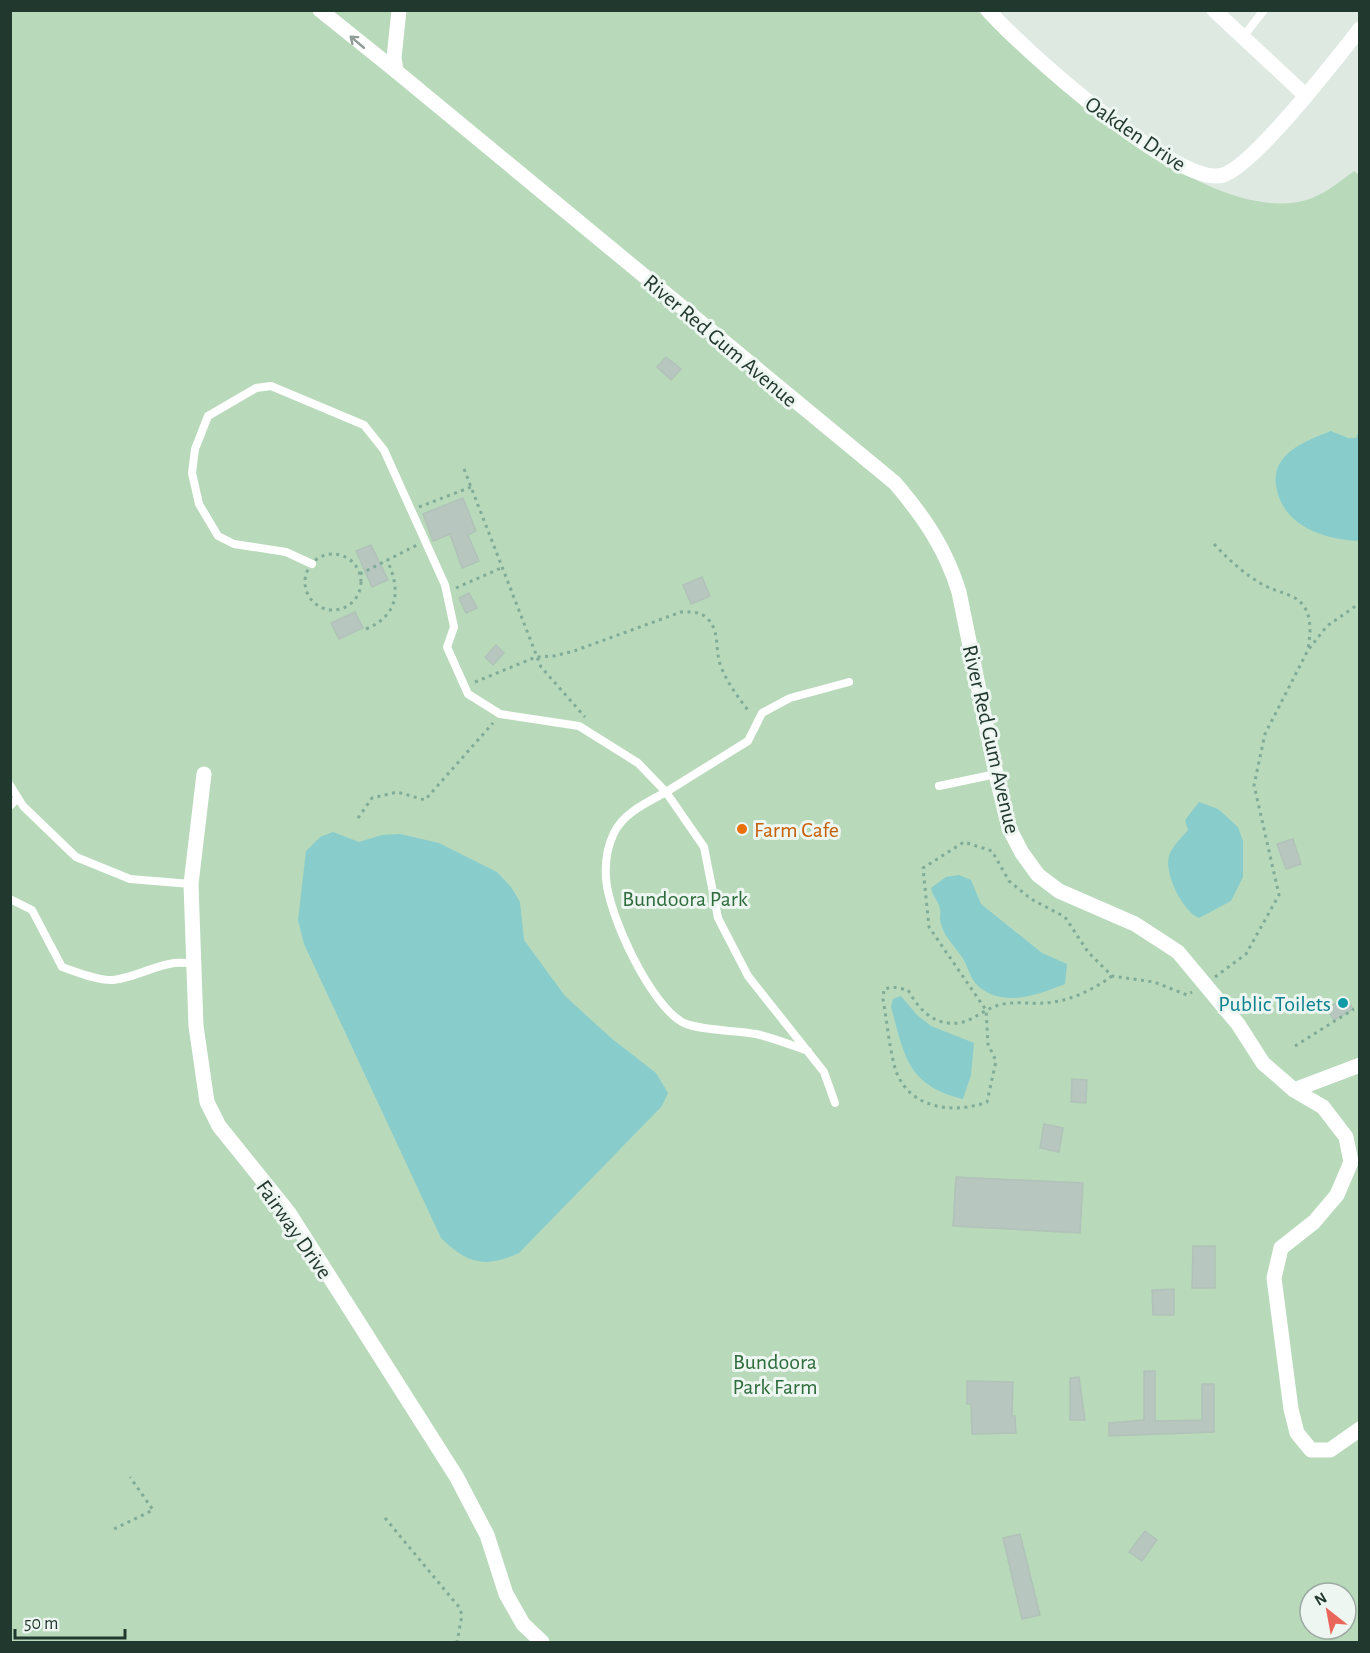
<svg xmlns="http://www.w3.org/2000/svg" width="1370" height="1653" font-family="'Alegreya Sans',sans-serif">
	<style>
		.green { fill: #b8dabb; fill-rule: evenodd }
		.water { fill: #8cc }
		.building { fill: #b7c6be; stroke: #b1c2b8; stroke-width: 1.5 }
		.lines { fill: none; stroke-linecap: round; stroke-linejoin: round }
		.path { stroke: #80ab97; stroke-width: 3; stroke-dasharray: 3 4.5; stroke-linecap: butt }
		.service { stroke: #fff; stroke-width: 8 }
		.minor { stroke: #fff; stroke-width: 15 }
		.oneway { stroke: #909c96 }
		.food-dot { fill: #e8710a; stroke: #eef6f1; stroke-width: 2 }
		.culture-dot { fill: #0f9aa8; stroke: #eef6f1; stroke-width: 2 }
		.labels { text-anchor: middle; stroke-width: 6; stroke-linejoin: round; paint-order: stroke }
		.street-label { font-size: 22px; fill: #21382e; stroke: #eef6f1 }
		.food-label { font-size: 22px; fill: #c56008; stroke: #eef6f1; text-anchor: start }
		.park-label { font-size: 22px; fill: #2d6c3b; stroke: #eef6f1 }
		.culture-label { font-size: 22px; fill: #0d838f; stroke: #eef6f1; text-anchor: end }
	</style>
	<rect width="100%" height="100%" fill="#dee9e2"/>
	<path class="green" d="M11,11H978C1042,75 1215,235 1312,198C1327,192 1341,181 1354,171L1360,176L1359,1642H11ZM1310,1593H1346V1629H1310Z"/>
	<g class="water">
		<path d="M1331,431L1348,438H1356L1359,431L1360,540L1357,541C1326,539 1288,528 1278,494C1275,484 1274,473 1280,463C1290,446 1314,438 1331,431Z"/>
		<path d="M1199,802L1218,809L1238,827L1243,841V877L1231,901L1199,918C1182,911 1162,870 1170,853C1174,845 1182,837 1188,830L1185,820Z"/>
		<path d="M333,832L359,842L382,835L400,834L439,843L497,872L511,887L520,902L524,940L565,996L611,1038L656,1073L668,1093L662,1106L519,1253C485,1269 466,1263 441,1238L304,944L298,920L306,851L320,837Z"/>
		<path d="M959,875L971,880L981,904L1042,953L1067,964L1065,984C1038,995 1003,1008 978,986C970,979 968,966 962,957C954,945 941,934 940,918C940,915 941,912 940,909C939,901 932,896 931,888L946,877Z"/>
		<path d="M901,996L917,1015L931,1026L974,1043L971,1075L963,1099C907,1085 905,1057 891,1007L893,999Z"/>
	</g>
	<g class="building">
		<path d="M666,357L681,369L671,380L657,367Z"/>
		<path d="M463,498L476,531L468,535L479,561L462,568L450,534L433,541L423,514Z"/>
		<path d="M371,545L388,580L372,587L356,551Z"/>
		<path d="M702,577L710,596L691,604L683,585Z"/>
		<path d="M469,593L477,608L466,613L459,598Z"/>
		<path d="M355,612L363,628L339,639L331,623Z"/>
		<path d="M496,645L504,653L493,665L485,657Z"/>
		<path d="M1293,839L1301,864L1286,869L1277,844Z"/>
		<path d="M1346,997L1353,1009L1334,1020L1327,1009Z"/>
		<path d="M1072,1079L1087,1080L1086,1103L1071,1102Z"/>
		<path d="M1044,1124L1063,1128L1059,1152L1040,1148Z"/>
		<path d="M956,1177L1083,1183L1080,1233L953,1226Z"/>
		<path d="M1193,1246H1215V1288H1192Z"/>
		<path d="M1174,1289V1315H1153L1152,1290Z"/>
		<path d="M1144,1371H1155V1421L1202,1420V1384H1214V1432L1109,1436V1423L1144,1420Z"/>
		<path d="M1079,1377L1085,1420H1070V1378Z"/>
		<path d="M967,1381L1013,1382L1012,1416H1015L1016,1433L972,1434L971,1404H967Z"/>
		<path d="M1145,1531L1157,1540L1142,1561L1129,1552Z"/>
		<path d="M1020,1534L1040,1615L1022,1619L1003,1538Z"/>
	</g>
	<g class="lines">
		<g class="path">
			<path d="M464,469L541,667L585,717"/>
			<path d="M419,507L471,487"/>
			<path d="M1214,544C1228,559 1242,572 1260,583C1271,590 1284,592 1295,598C1313,609 1311,631 1308,649"/>
			<circle cx="333" cy="582" r="28"/>
			<path d="M360,574L417,545"/>
			<path d="M456,588L501,568"/>
			<path d="M366,629C399,615 401,590 387,560"/>
			<path d="M475,682L536,657L554,656L574,651L681,612C690,612 701,611 708,619C720,632 715,649 720,664C727,683 738,697 750,713"/>
			<path d="M358,818L372,798L397,792L425,800L493,723"/>
			<path d="M1112,976C1093,990 1068,1002 1044,1003C1030,1004 1013,1001 999,1005C980,1010 970,1026 948,1023C929,1021 917,1006 908,990L893,987L884,989L883,999C887,1022 889,1046 895,1068C907,1108 952,1115 987,1102L996,1061L988,1044L986,1010L929,927L923,868L964,842L992,851L1009,881L1031,899L1065,917L1088,952L1112,976L1154,982L1187,995L1192,992"/>
			<path d="M1215,977L1246,954L1279,895L1254,785L1265,734L1308,650L1327,626L1360,603"/>
			<path d="M1295,1046L1354,1009"/>
			<path d="M385,1518L459,1607L462,1615L457,1642"/>
			<path d="M114,1529L153,1510L130,1477"/>
		</g>
		<g class="service">
			<path d="M1243,37L1264,10"/>
			<path d="M312,564L286,552L234,544L218,536L199,504L192,473L195,449L208,416L256,388L271,386L364,425L384,450L445,585L454,627L447,647L468,694L500,714L579,726L638,763L666,792L748,741L762,713L790,698L849,682"/>
			<path d="M10,785L23,806L76,857L130,879L191,884"/>
			<path d="M939,786L996,774"/>
			<path d="M10,806L17,799"/>
			<path d="M10,899L32,910L62,967C77,972 98,981 113,980C141,977 164,958 192,964"/>
			<path d="M808,1051C791,1045 774,1038 756,1034C735,1030 703,1031 684,1023C651,1007 608,914 606,878C605,862 607,847 614,833C623,813 648,802 666,792L704,847L718,918L748,976L824,1072L835,1103"/>
		</g>
		<g class="minor">
			<path d="M320,10L396,71L895,483C924,517 946,549 959,592L996,774L1009,828L1022,853L1038,875L1059,891L1135,924L1178,952L1238,1024L1263,1063L1294,1090L1323,1107L1346,1137L1351,1162L1337,1195L1314,1222L1281,1248L1274,1278L1291,1409L1297,1433L1311,1450H1330L1360,1429"/>
			<path d="M988,10C1019,46 1179,189 1223,175C1254,166 1336,59 1360,29"/>
			<path d="M1214,10L1306,96"/>
			<path d="M396,71L394,58L399,10"/>
			<path d="M204,774L191,884L196,1026L207,1102L219,1126L289,1213L456,1476L487,1535L506,1594L523,1624L542,1642"/>
			<path d="M1294,1090L1360,1065"/>
		</g>
	</g>
	<defs><path id="oneway-shaft" d="M-6 0H5M1.5-3L5.5 0L1.5 3" fill="none" stroke-width="1.6" stroke-linecap="round" stroke-linejoin="round" transform="scale(1.5)"/></defs>
	<use class="oneway" href="#oneway-shaft" transform="translate(357 42) rotate(-140)"/>
	<circle class="food-dot" cx="742" cy="829" r="6"/>
	<circle class="culture-dot" cx="1343" cy="1003" r="6"/>
	<g class="labels">
		<g class="street-label">
			<text transform="translate(1136 133) rotate(34)" y="8">Oakden Drive</text>
			<text transform="translate(721 340) rotate(40)" y="8">River Red Gum Avenue</text>
			<text transform="translate(992 739) rotate(77)" y="8">River Red Gum Avenue</text>
			<text transform="translate(295 1229) rotate(55)" y="8">Fairway Drive</text>
		</g>
		<g class="food-label">
			<text x="754" y="837">Farm Cafe</text>
		</g>
		<g class="park-label">
			<text x="685" y="906">Bundoora Park</text>
			<text x="775" y="1369">Bundoora<tspan x="775" dy="25">Park Farm</tspan></text>
		</g>
		<g class="culture-label">
			<text x="1331" y="1011">Public Toilets</text>
		</g>
	</g>
	<rect width="1370" height="1653" fill="none" stroke="#21382e" stroke-width="24"/>
	<g transform="translate(1328 1611) rotate(329)"><circle r="28" fill="#eef6f1" stroke="#9caaa3" stroke-width="1.5"/>
	<path d="M0-4.5L10 22L0 15L-10 22Z" fill="#eb665a"/>
	<text y="-9" font-size="16" font-weight="bold" text-anchor="middle" fill="#21382e">N</text>
	</g>
	<path d="M15 1629v9h110v-9" fill="none" stroke="#21382e" stroke-width="3"/>
	<text x="24" y="1629" font-size="18" fill="#21382e" stroke="#eef6f1" stroke-width="4.5" paint-order="stroke">50 m</text>
</svg>
